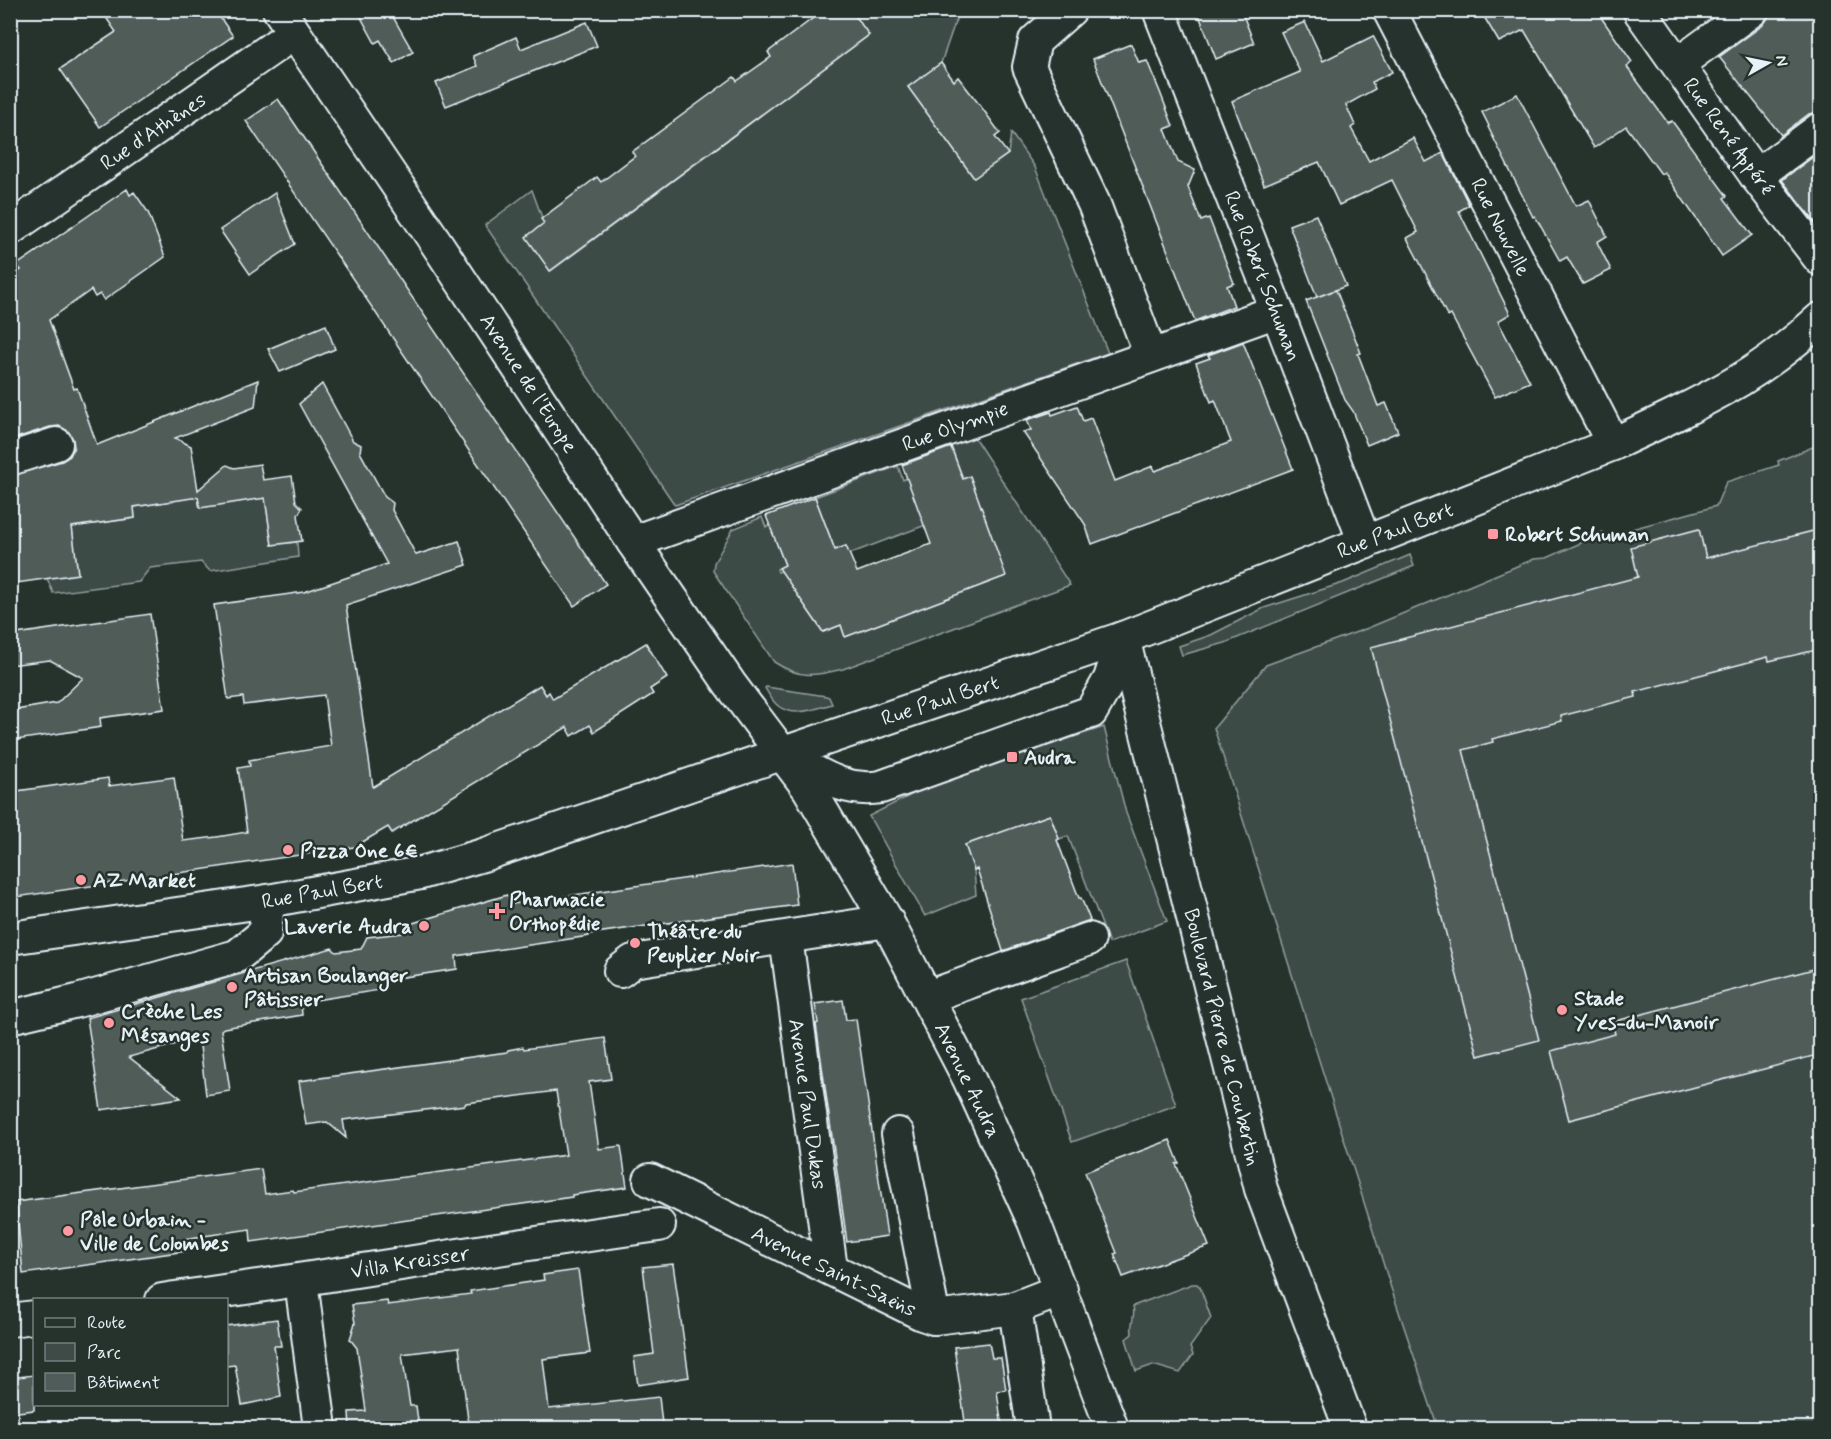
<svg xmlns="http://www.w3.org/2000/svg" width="1831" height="1439" font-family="Mynerve,sans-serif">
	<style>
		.green { fill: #3e4b47; stroke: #939ea0; stroke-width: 1.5 }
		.building { fill: #505c59; stroke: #e8f1f8; stroke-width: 1.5 }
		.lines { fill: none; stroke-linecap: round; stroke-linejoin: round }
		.minor-casing { stroke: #e8f1f8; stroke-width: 36 }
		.minor { stroke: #26332d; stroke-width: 32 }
		.poi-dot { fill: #ff9aa2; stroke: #26332d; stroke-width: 2 }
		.labels { text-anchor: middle; stroke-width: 5; stroke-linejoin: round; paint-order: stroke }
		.street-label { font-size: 21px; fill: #e8f1f8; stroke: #26332d }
		.poi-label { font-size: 21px; font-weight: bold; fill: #e8f1f8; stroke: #26332d; text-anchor: start }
	</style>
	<rect width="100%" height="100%" fill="#26332d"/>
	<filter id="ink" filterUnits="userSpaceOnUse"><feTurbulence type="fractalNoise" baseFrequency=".0167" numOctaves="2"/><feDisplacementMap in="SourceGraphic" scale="12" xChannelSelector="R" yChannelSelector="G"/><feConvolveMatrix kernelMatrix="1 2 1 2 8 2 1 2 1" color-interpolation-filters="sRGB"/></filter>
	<g filter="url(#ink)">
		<g class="green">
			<path d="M851,11H959L941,63L908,87L974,178L1008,154L1011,133L1035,167L1108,353L675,505L485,225L532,190L544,223L551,271L869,35Z"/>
			<path d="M974,437L1070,585L843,669C814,676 800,679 774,662L713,571L714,563L733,529L762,517L766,527L770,526L785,565L777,569L778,572L782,571L823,632L841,625L845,637L1005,576L970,477L963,479L951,446Z"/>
			<path d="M1820,444V1428H1438L1392,1291L1214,728L1266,665L1368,628L1534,559L1547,558L1583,542V538L1603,532L1606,536L1716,506L1726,482L1779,465L1778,461Z"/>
			<path d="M898,466L903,480L907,478L947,517L849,554L846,546L835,550L815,497Z"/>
			<path d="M198,497L200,508L265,498L272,545L297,542L298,557L210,571L201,562L150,568L139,582L53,593L47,578L78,573L72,527L135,518L134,507Z"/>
			<path d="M1410,555L1414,566L1225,643L1182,655L1179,646L1211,635L1264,608L1343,583Z"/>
			<path d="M766,687L826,696L829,697L832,704C815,709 791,719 776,704C772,700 768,693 765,688Z"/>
			<path d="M1104,727L1126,813L1167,921L1109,943L1068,836L1059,839L1050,815L965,845L974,870L976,895L925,916L869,816L937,782Z"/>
			<path d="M1126,961L1176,1105L1072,1142L1021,998Z"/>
			<path d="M1192,1284H1197L1200,1287L1211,1318L1190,1347L1193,1355L1180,1373L1153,1365L1136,1371L1126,1339L1132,1334C1130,1323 1136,1315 1133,1306Z"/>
		</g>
		<g class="building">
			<path d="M101,10H215L233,36L100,127L60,69L116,32Z"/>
			<path d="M357,10H389L413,52L394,63L380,40L375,43Z"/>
			<path d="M824,10H851L869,35L550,271L526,237L544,223L541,219L597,177L601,182L635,156L632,152L734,77L737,81L771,57L768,52Z"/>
			<path d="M1197,10H1241L1254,43L1216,59Z"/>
			<path d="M1480,10H1596L1632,62L1627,67L1668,123L1672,121L1727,196L1724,198L1752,235L1722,256L1664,172L1661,174L1626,126L1594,148L1524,30L1499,42Z"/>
			<path d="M1770,10H1810L1821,25V111L1809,114L1781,135L1719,57L1763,25L1768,18Z"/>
			<path d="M587,22L597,46L446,106L436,83L477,66L473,56L516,37L521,49Z"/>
			<path d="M1305,22L1323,61L1373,36L1392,72L1372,82L1375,89L1346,105L1355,125L1351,128L1369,161L1413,138L1426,162L1443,153L1469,205L1459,211L1510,314L1498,321L1530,382L1495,397L1451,315L1448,317L1407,238L1418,232L1392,180L1339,205L1319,162L1264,185L1232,101L1300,72L1281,32Z"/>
			<path d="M1131,44L1139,63L1147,61L1160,92L1173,126L1165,129L1178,162L1195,170L1188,187L1201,221L1209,218L1234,283L1227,286L1234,306L1195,321L1093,59Z"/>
			<path d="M941,63L954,81L958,77L982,108L1000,133L995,137L1008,154L974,178L908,87Z"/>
			<path d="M1517,94L1576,206L1589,200L1607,236L1597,242L1611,270L1583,284L1567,257L1560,261L1535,216L1533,217L1488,127L1489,126L1482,112Z"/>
			<path d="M278,99L606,584L574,606L246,121Z"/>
			<path d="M1821,151V230L1782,180Z"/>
			<path d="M127,189L130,195L134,192L148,212L165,257L104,300L100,294L95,297L91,290L49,320L74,389L77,388L97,445L258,380L255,407L175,438L191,446L198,490L227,465L234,468L260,464L263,480L292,476L296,502L302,508L298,515L302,541L272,545L265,498L200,508L198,497L134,507L135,518L72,527L78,574L10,584V476L62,461L70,456L74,447L73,439L68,431L59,426L50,427L10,440V277L21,270L17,265Z"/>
			<path d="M275,193L295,244L250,274L220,230Z"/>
			<path d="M1316,215L1346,286L1317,297L1289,225Z"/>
			<path d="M1336,290L1361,353L1358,354L1378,406L1386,403L1398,432L1367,445L1353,411L1345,400L1306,301Z"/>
			<path d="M326,325L335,349L280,372L268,349Z"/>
			<path d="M1243,342L1293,469L1092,544L1085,524L1023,432L1031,430L1027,420L1051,412L1052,415L1077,406L1083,421L1091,418L1115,481L1153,466L1155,471L1231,442L1215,400L1211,402L1196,363L1210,358L1208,355Z"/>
			<path d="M322,384L353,441L361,445L360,452L385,497L393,503L392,510L416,555L459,541L467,565L346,605L373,787L540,685L546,695L549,692L553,699L646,643L667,678L650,689L653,694L594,732L590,725L572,736L567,727L392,833L388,827L354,847L10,898V792L108,778L109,786L174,777L183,841L217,837L247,832L238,768L250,766L249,760L331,746L324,695L244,705L243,697L228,699L214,605L304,592L387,564L299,404Z"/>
			<path d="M951,447L963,479L970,476L1006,576L845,637L841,625L823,632L779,568L785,565L766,516L815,497L835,550L846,546L857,572L931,544L902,465Z"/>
			<path d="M1699,529L1706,558L1821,529V649L1769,661L1768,657L1635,692L1636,697L1561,716L1562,721L1492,739L1493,742L1463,750L1539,1040L1478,1056L1371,647L1638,577L1631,547Z"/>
			<path d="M150,614L164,709L100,718L101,727L10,741V711L57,703L83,678L50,660L10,665V635Z"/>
			<path d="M1050,815L1059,839L1057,840L1079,898H1081L1090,920L1003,951L977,869L974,870L965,845Z"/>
			<path d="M792,863L797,905L589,934V936L456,956L457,969L391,979V982L379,984L380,990L303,1002L301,1004L302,1015L224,1028L221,1030L230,1091L206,1095L199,1038L129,1057L181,1098L101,1110L87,1018L332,948L336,952L361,949L367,937L403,933L413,923L507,895L513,904Z"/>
			<path d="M1821,967V1054L1569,1120L1551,1051L1615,1034L1612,1022Z"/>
			<path d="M843,1000L846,1020L856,1019L887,1236L847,1242L816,1024L818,1023L815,1004Z"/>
			<path d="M605,1038L611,1079L589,1082L599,1149L621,1146L627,1187L572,1195V1197L251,1242L250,1229L184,1239L186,1251L23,1274L16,1202L261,1169L265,1194L293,1190L294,1192L566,1155L556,1091L466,1103L465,1105L343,1120L346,1138L327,1122L306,1125L299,1081L507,1052L508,1050L523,1047L524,1049Z"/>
			<path d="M1170,1140L1179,1163L1176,1164L1209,1246L1123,1277L1114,1254L1117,1253L1085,1172Z"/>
			<path d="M673,1264L689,1377L638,1385L634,1357L654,1354L643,1267Z"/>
			<path d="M578,1270L590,1353L543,1359L549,1409L659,1397L662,1424L615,1428H469L459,1347L402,1354L410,1406H416L419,1428H350L349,1412L366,1411L357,1348L350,1339L355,1323L352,1305L387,1301L388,1305L471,1294L470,1291L544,1280L543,1275Z"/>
			<path d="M277,1319L281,1346H274L281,1397L242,1405L235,1365L226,1366V1326Z"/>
			<path d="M989,1343L992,1358H1001L1006,1390L997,1391L1002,1428H966L954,1347Z"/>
			<path d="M34,1375V1410L10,1413V1378Z"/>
		</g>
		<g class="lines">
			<defs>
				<g id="minor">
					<path d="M279,10L437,244L633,542L730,684L809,789L887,921L969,1079L1034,1222L1112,1428"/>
					<path d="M1070,10L1035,41L1029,67L1094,204L1151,356"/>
					<path d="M1159,10L1277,311L1365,543"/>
					<path d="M1389,10L1613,444"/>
					<path d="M1639,10L1756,176L1820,259"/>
					<path d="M1678,64L1752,10"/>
					<path d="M1756,176L1820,129"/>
					<path d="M10,229L294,33"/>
					<path d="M10,459L56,444"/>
					<path d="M633,542L1277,311"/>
					<path d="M1123,638L1261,1189L1350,1428"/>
					<path d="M791,759C821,775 845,793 881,787L1091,712L1110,679L1123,638"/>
					<path d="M10,938L268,901L421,873L483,855L1123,638L1613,444C1656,424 1699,404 1740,380C1768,363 1796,341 1820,319"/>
					<path d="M786,938L831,1269"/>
					<path d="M620,971L633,961L887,921"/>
					<path d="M928,997L1089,939"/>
					<path d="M10,1017L77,1001L237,956L265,933L268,901"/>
					<path d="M898,1134L934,1318"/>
					<path d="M650,1180L922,1314L934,1318L1015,1308L1061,1290"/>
					<path d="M301,1281L320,1428"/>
					<path d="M162,1300C328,1277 493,1248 659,1225"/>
					<path d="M1015,1308L1033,1428"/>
					<path d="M10,1320L34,1317"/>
				</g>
			</defs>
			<use href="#minor" class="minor-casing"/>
			<use href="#minor" class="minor"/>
		</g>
	</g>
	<g class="poi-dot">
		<rect x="1487" y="528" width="12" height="12" rx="3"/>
		<rect x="1006" y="751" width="12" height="12" rx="3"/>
		<circle cx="288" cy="850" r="6"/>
		<circle cx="81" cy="880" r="6"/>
		<path d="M494 902h6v6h6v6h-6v6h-6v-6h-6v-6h6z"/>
		<circle cx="424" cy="926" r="6"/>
		<circle cx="635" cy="943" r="6"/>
		<circle cx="232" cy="987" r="6"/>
		<circle cx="1562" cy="1010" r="6"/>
		<circle cx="109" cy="1023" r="6"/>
		<circle cx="68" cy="1231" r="6"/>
	</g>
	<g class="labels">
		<g class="street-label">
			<text transform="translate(153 131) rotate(-34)" y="7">Rue d'Athènes</text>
			<text transform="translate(1729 136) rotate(54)" y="7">Rue René Appéré</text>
			<text transform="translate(1501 227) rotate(63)" y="7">Rue Nouvelle</text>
			<text transform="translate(1263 276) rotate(69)" y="7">Rue Robert Schuman</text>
			<text transform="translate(529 383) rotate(57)" y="7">Avenue de l'Europe</text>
			<text transform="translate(955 426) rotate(-20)" y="7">Rue Olympie</text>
			<text transform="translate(1395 530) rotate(-21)" y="7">Rue Paul Bert</text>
			<text transform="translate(940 700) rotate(-18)" y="7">Rue Paul Bert</text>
			<text transform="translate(322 891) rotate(-10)" y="7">Rue Paul Bert</text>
			<text transform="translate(1223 1037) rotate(76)" y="7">Boulevard Pierre de Coubertin</text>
			<text transform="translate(968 1080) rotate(64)" y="7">Avenue Audra</text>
			<text transform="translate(808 1104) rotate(82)" y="7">Avenue Paul Dukas</text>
			<text transform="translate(410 1262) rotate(-9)" y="7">Villa Kreisser</text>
			<text transform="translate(834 1271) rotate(26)" y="7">Avenue Saint-Saëns</text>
		</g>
		<g class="poi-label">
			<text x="1505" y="541">Robert Schuman</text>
			<text x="1024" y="764">Audra</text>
			<text x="300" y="857">Pizza One 6€</text>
			<text x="93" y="887">AZ Market</text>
			<text x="509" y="906">Pharmacie<tspan x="509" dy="24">Orthopédie</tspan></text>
			<text x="412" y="933" text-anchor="end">Laverie Audra</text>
			<text x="647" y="938">Théâtre du<tspan x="647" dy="24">Peuplier Noir</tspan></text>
			<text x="244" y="982">Artisan Boulanger<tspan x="244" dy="24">Pâtissier</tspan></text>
			<text x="1574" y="1005">Stade<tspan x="1574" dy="24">Yves-du-Manoir</tspan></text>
			<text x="121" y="1018">Crèche Les<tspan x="121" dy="24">Mésanges</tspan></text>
			<text x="80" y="1226">Pôle Urbain -<tspan x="80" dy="24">Ville de Colombes</tspan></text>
		</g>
	</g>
	<rect width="1831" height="1439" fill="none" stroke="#26332d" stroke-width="36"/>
	<rect x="18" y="18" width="1795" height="1403" fill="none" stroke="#e8f1f8" stroke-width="2" filter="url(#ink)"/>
	<rect x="33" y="1298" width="195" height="108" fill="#26332d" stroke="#747f7e" stroke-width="1.5"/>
	<rect x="45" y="1318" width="30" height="9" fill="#26332d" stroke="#747f7e" stroke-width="1.5"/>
	<text x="87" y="1328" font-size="18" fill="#e8f1f8">Route</text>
	<rect x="45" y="1343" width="30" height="18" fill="#3e4b47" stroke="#747f7e" stroke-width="1.5"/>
	<text x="87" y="1358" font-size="18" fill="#e8f1f8">Parc</text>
	<rect x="45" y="1373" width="30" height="18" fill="#505c59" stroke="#747f7e" stroke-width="1.5"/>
	<text x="87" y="1388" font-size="18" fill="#e8f1f8">Bâtiment</text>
	<g transform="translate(1768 63) rotate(81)" stroke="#26332d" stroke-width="4.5" paint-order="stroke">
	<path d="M0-4.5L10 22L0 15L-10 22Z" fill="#e8f1f8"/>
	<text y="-9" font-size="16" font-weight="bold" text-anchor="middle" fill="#e8f1f8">N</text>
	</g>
</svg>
